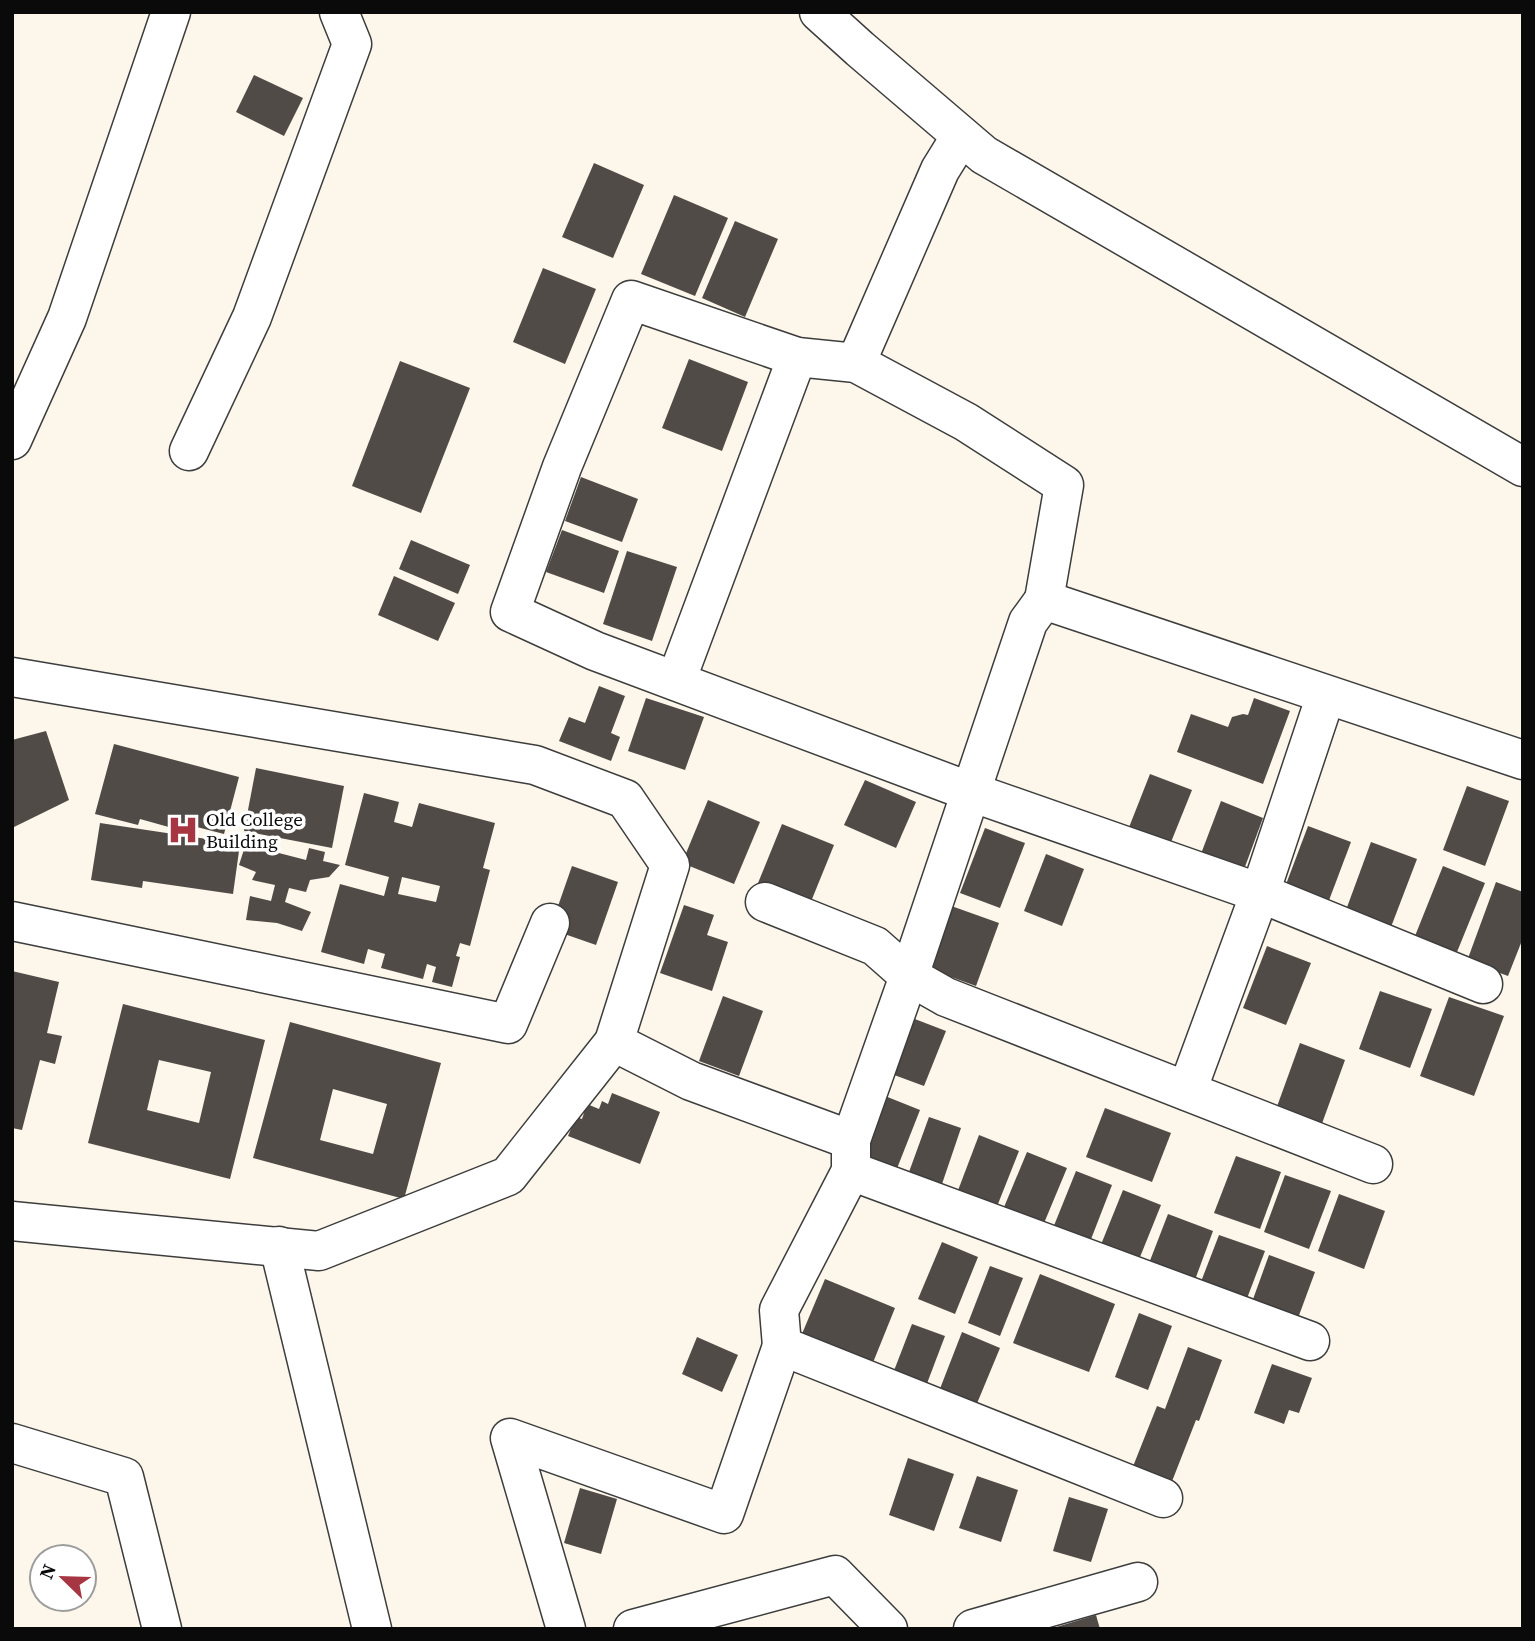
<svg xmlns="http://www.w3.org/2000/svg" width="1535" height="1641" font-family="'Source Serif 4',serif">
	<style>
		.building { fill: #514b48; fill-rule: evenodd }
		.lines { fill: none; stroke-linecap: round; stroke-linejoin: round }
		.minor-casing { stroke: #3d3d3d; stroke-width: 41 }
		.tertiary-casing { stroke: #3d3d3d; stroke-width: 41 }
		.minor { stroke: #fff; stroke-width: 38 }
		.tertiary { stroke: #fff; stroke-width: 38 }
		.labels { text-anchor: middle; stroke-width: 7; stroke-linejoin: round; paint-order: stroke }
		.poi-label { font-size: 19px; fill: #0a0a0a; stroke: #fff; text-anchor: start }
	</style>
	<rect width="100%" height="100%" fill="#fcf7ea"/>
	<g class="building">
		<path d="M254,75L303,98L284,136L236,112Z"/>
		<path d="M594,163L644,185L613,258L562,237Z"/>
		<path d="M674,195L728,218L695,296L641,274Z"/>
		<path d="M735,221L778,239L745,317L702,298Z"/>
		<path d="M543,268L596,289L565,364L513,342Z"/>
		<path d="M689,359L748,382L722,451L662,428Z"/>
		<path d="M400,361L470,388L421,513L352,486Z"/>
		<path d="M581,477L638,499L622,542L565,521Z"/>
		<path d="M562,530L619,551L604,593L546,572Z"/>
		<path d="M411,540L470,565L458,594L399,569Z"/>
		<path d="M627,551L677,567L652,641L603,624Z"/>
		<path d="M394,576L455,603L438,641L378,615Z"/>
		<path d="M599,686L625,696L611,733L620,737L611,761L559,741L569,717L585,723Z"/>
		<path d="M646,698L704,717L685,770L628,751Z"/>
		<path d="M1254,698L1290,711L1263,784L1177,752L1191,714L1228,727L1232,717L1243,714L1248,715Z"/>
		<path d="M46,731L69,800L12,828V740Z"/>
		<path d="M114,744L239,777L224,834L185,824L183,831L140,819L138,825L95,814Z"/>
		<path d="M256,768L344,786L332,848L244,831Z"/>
		<path d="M1150,774L1192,790L1165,857L1124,840Z"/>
		<path d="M865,780L916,802L896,848L844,825Z"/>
		<path d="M1467,786L1509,801L1485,866L1443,850Z"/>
		<path d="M364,793L399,802L394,822L412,827L419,803L495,823L483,868L490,870L470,946L460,943L456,956L460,957L452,987L432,982L436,967L427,964L423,979L381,968L385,954L368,949L364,964L321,952L340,884L384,896L389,877L345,865ZM402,877L440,886L436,902L398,894Z"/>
		<path d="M708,800L760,822L734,884L682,863Z"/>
		<path d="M1221,801L1263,818L1239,883L1196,867Z"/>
		<path d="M100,823L240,844L233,894L143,881L142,888L91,880Z"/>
		<path d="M782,824L834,845L810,904L758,883Z"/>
		<path d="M1308,826L1351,842L1328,903L1285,887Z"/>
		<path d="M985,828L1025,843L1000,908L960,893Z"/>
		<path d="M248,837L277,845L275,852L306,860L309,848L325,852L323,861L340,865L329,877L310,880L306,892L289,888L285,902L311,912L302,931L277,923L246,920L250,896L271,901L275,885L252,880L256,872L239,865Z"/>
		<path d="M1371,842L1417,859L1391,927L1346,910Z"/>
		<path d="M1046,854L1084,869L1062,926L1024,911Z"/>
		<path d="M572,866L618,882L596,945L550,929Z"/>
		<path d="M1443,866L1485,883L1457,952L1415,936Z"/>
		<path d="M1496,882L1523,892V938L1508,976L1467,961Z"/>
		<path d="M943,903L999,923L976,986L921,966Z"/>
		<path d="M684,905L714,915L707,935L728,942L712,991L660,973Z"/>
		<path d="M1267,946L1311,963L1286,1025L1243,1008Z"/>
		<path d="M12,971L59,982L47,1033L62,1036L55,1064L40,1060L22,1130L12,1128Z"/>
		<path d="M1380,991L1432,1009L1410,1068L1359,1049Z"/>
		<path d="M723,996L763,1011L739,1076L699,1061Z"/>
		<path d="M1449,997L1504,1016L1474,1096L1420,1076Z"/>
		<path d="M123,1004L265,1040L230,1179L88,1143ZM159,1060L211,1072L199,1123L147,1110Z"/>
		<path d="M907,1016L946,1031L924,1086L886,1072Z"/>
		<path d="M290,1022L441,1063L404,1199L253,1158ZM333,1089L387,1104L373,1154L320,1140Z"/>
		<path d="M1300,1043L1345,1060L1320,1129L1275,1112Z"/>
		<path d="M612,1093L660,1112L640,1164L568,1136L576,1117L582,1119L587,1104L599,1109L602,1101L608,1104Z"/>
		<path d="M885,1096L920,1110L896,1171L861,1157Z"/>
		<path d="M1105,1108L1171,1133L1152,1182L1086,1157Z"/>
		<path d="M929,1117L961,1128L942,1184L909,1172Z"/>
		<path d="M979,1135L1019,1151L996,1209L957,1193Z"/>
		<path d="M1027,1152L1067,1168L1042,1228L1002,1212Z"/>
		<path d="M1236,1156L1281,1172L1260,1229L1214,1213Z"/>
		<path d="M1076,1171L1112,1185L1088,1247L1051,1233Z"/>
		<path d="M1285,1175L1331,1191L1309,1249L1264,1232Z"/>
		<path d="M1123,1190L1161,1205L1136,1267L1098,1252Z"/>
		<path d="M1339,1194L1385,1211L1364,1269L1318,1251Z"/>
		<path d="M1168,1214L1213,1231L1192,1288L1146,1271Z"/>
		<path d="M1219,1235L1265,1251L1243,1309L1197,1292Z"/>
		<path d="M942,1242L978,1257L955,1314L918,1299Z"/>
		<path d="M1269,1255L1315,1272L1294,1329L1248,1313Z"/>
		<path d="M990,1266L1023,1278L1000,1336L968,1323Z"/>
		<path d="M1040,1274L1115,1304L1089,1372L1013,1343Z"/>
		<path d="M825,1279L895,1308L870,1370L799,1341Z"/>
		<path d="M1139,1313L1172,1326L1148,1390L1115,1377Z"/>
		<path d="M912,1324L945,1336L923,1394L890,1381Z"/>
		<path d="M962,1332L1000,1348L973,1413L936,1399Z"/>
		<path d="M697,1337L738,1355L722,1392L682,1374Z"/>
		<path d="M1188,1347L1222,1360L1199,1421L1196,1420L1169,1489L1130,1474L1157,1406L1165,1409Z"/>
		<path d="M1272,1364L1312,1378L1299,1413L1289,1410L1284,1424L1254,1413Z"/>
		<path d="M908,1458L954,1474L934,1531L889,1515Z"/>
		<path d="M977,1476L1018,1490L1001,1542L959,1528Z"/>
		<path d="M580,1488L617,1499L601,1554L564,1543Z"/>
		<path d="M1069,1497L1108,1509L1091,1562L1053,1551Z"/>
		<path d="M1096,1615L1100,1629H1053V1628Z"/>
	</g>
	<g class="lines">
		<defs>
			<g id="minor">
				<path d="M856,363L940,170L961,136"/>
				<path d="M12,440L67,318L171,12"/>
				<path d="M189,451L252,317L352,44L339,12"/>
				<path d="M1044,600L1064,485L966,422L856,363L797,357L631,300L562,467L510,612L595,651L971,792L1260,893L1483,984"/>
				<path d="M12,677L535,765L625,799L670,865L614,1042L508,1176L319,1251L12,1221"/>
				<path d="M676,681L797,357"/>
				<path d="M765,902L875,946L909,976L946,997L1373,1164"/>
				<path d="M12,921L508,1024L550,923"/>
				<path d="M614,1042L691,1081L851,1140"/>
				<path d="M1187,1091L1260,893L1326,695"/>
				<path d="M851,1171L1310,1341"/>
				<path d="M279,1246L372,1629"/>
				<path d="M12,1443L124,1477L162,1629"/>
				<path d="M1163,1498L782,1346L779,1310L851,1171V1140L909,976L1028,622L1044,600L1523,760"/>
				<path d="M566,1629L510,1438L724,1514L782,1346"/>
				<path d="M633,1629L835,1575L888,1629"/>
				<path d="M973,1629L1138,1582"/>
			</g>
			<path id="tertiary" d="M819,12L860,49L984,155L1523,467"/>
		</defs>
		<use href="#minor" class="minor-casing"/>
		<use href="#tertiary" class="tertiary-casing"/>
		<use href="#minor" class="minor"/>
		<use href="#tertiary" class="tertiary"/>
	</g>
	<defs>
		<symbol id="hospital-bare" viewBox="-9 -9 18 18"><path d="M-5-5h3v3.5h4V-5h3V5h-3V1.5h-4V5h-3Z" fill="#a63642" stroke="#fff" stroke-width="2.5" paint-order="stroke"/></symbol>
	</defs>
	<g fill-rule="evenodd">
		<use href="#hospital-bare" x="161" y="808" width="44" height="44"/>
	</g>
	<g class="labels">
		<g class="poi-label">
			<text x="206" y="826">Old College<tspan x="206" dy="22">Building</tspan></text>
		</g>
	</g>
	<rect width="1535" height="1641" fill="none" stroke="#0a0a0a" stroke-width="28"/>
	<g transform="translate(63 1578) rotate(293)"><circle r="33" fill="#ffffff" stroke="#9d9d9d" stroke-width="2"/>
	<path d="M0-5L12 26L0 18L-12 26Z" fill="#a63642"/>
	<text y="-10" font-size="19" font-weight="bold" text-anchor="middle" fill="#0a0a0a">N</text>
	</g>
</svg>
